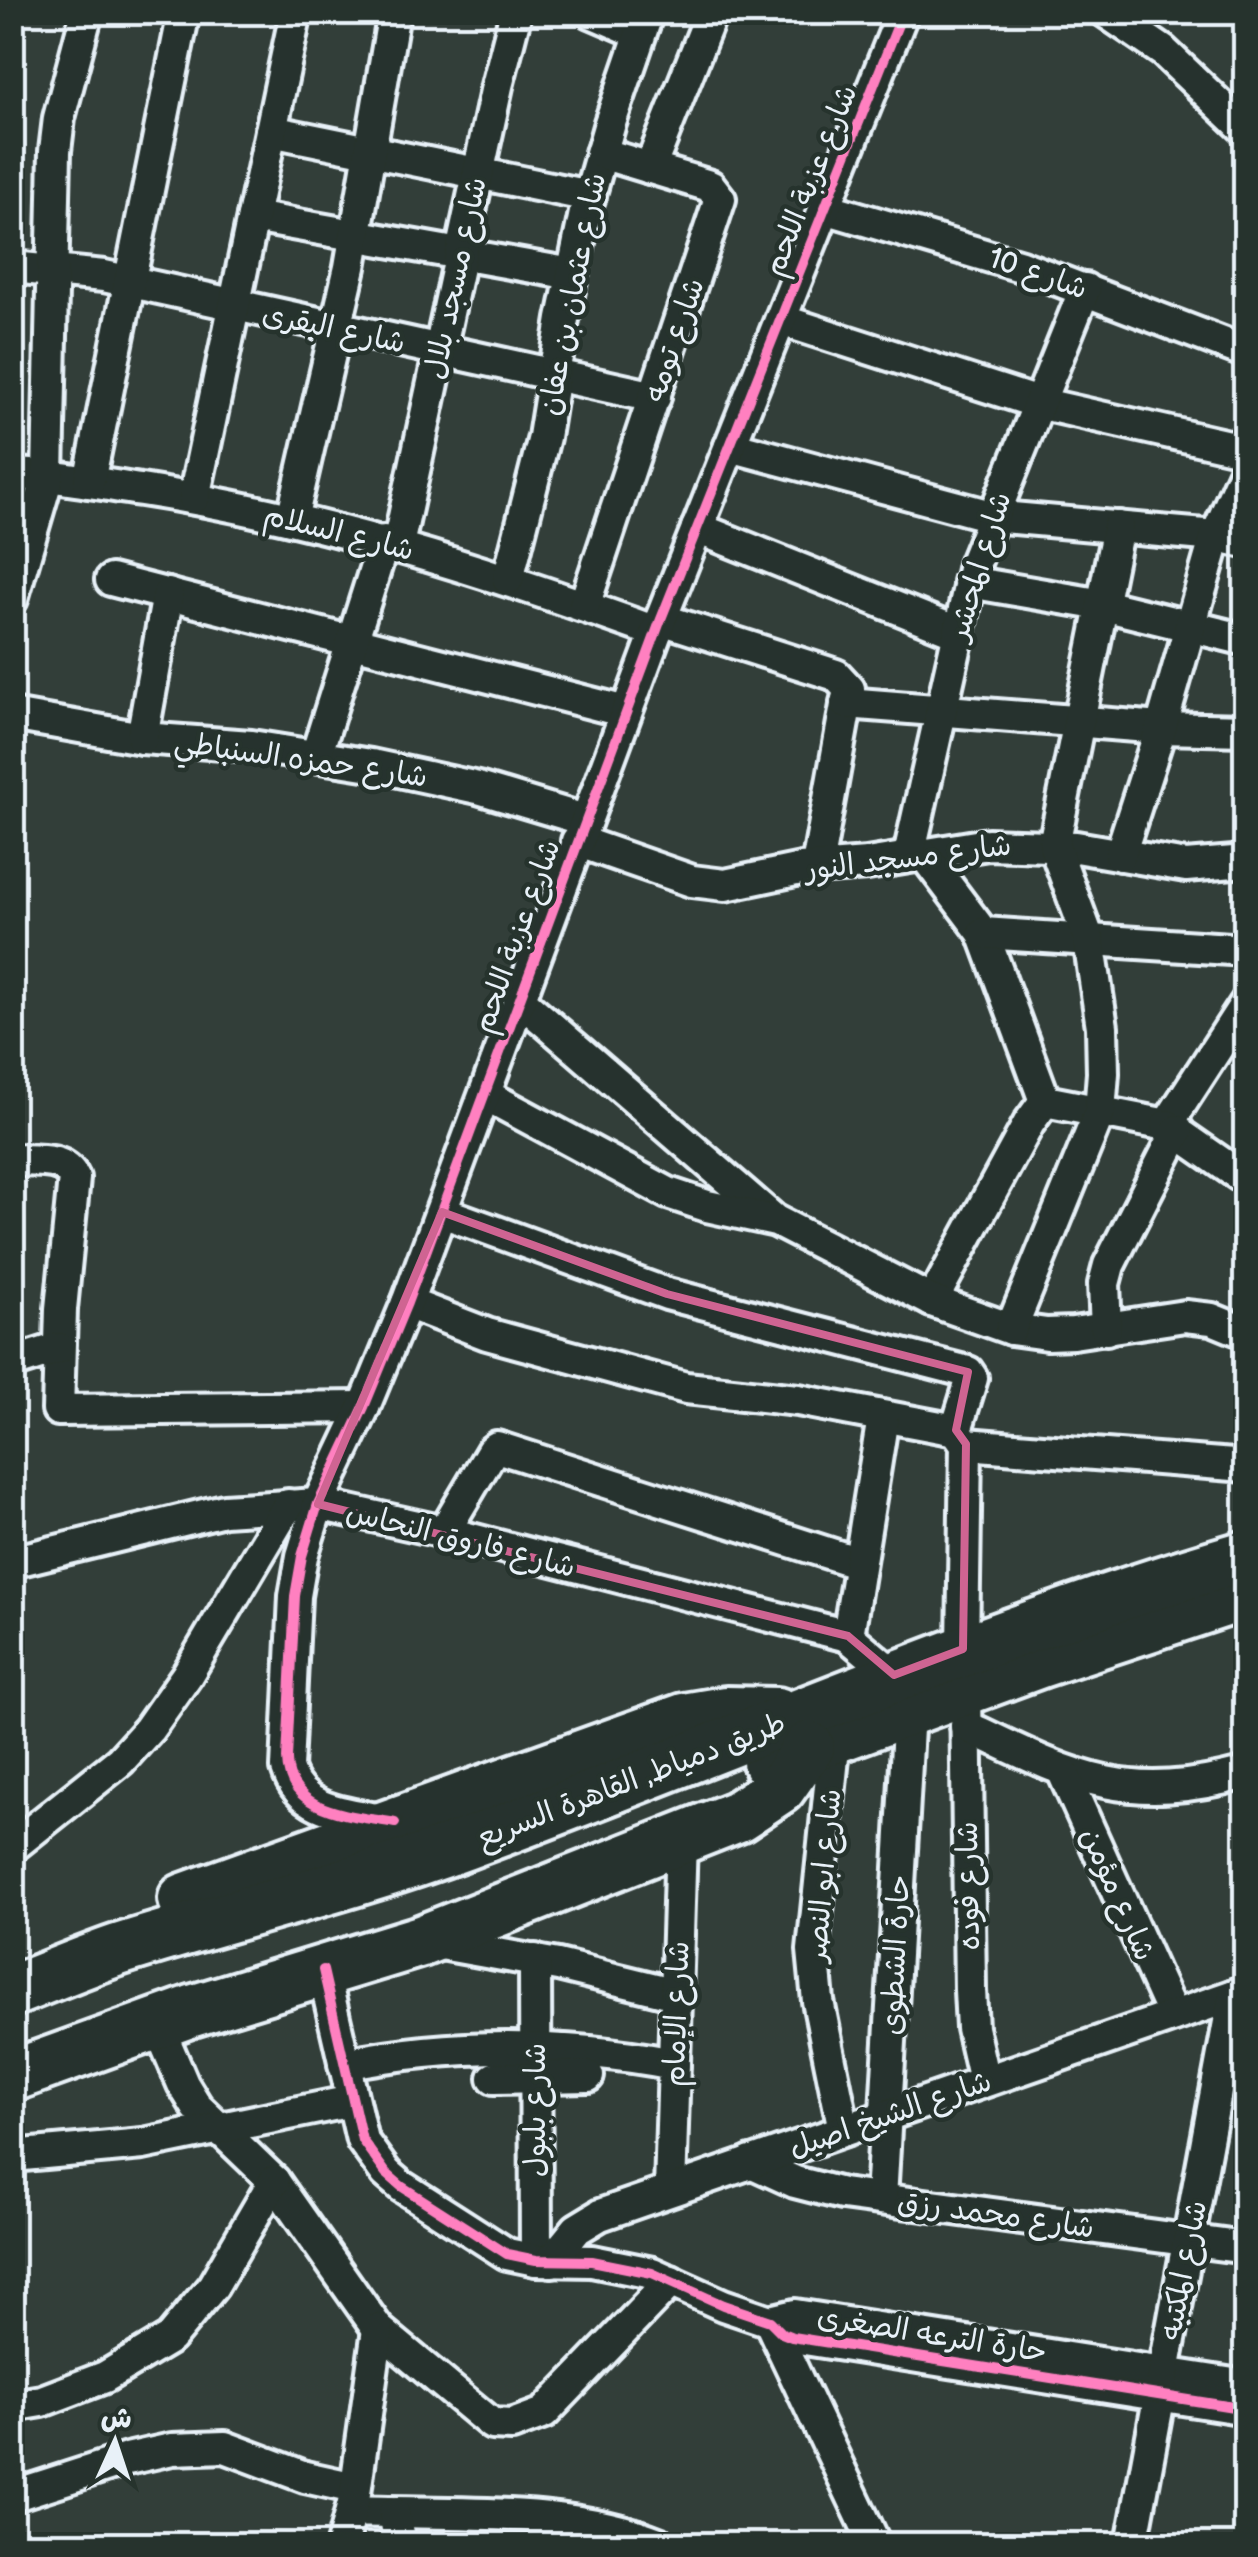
<svg xmlns="http://www.w3.org/2000/svg" width="1258" height="2557" font-family="'Balsamiq Sans','Playpen Sans Arabic',sans-serif">
	<style>
		.lines { fill: none; stroke-linecap: round; stroke-linejoin: round }
		.minor-casing { stroke: #e8f1f8; stroke-width: 38 }
		.trunk-casing { stroke: #e8f1f8; stroke-width: 58 }
		.minor { stroke: #26332d; stroke-width: 30 }
		.trunk { stroke: #26332d; stroke-width: 50 }
		.cycleway-casing { stroke: #26332d; stroke-width: 16 }
		.cycleway { stroke: #ff80c0; stroke-width: 10 }
		.marked { fill: none; stroke: #cf6492; stroke-width: 8; stroke-linejoin: round }
		.labels { text-anchor: middle; stroke-width: 9; stroke-linejoin: round; paint-order: stroke }
		.street-label { font-size: 30px; fill: #e8f1f8; stroke: #26332d }
	</style>
	<rect width="100%" height="100%" fill="#323e39"/>
	<filter id="ink" filterUnits="userSpaceOnUse"><feTurbulence type="fractalNoise" baseFrequency=".01" numOctaves="2"/><feDisplacementMap in="SourceGraphic" scale="20" xChannelSelector="R" yChannelSelector="G"/><feConvolveMatrix kernelMatrix="1 2 1 2 8 2 1 2 1" color-interpolation-filters="sRGB"/></filter>
	<g filter="url(#ink)">
		<g class="lines">
			<defs>
				<g id="minor">
					<path d="M591,12L640,33"/>
					<path d="M1106,12L1163,51L1246,130"/>
					<path d="M271,131L590,196"/>
					<path d="M650,168L712,12"/>
					<path d="M825,208L1021,266L1246,352"/>
					<path d="M253,217L572,274"/>
					<path d="M12,267L104,276L655,397"/>
					<path d="M781,320L1038,403L1246,450"/>
					<path d="M730,446L991,516L1216,536L1246,542"/>
					<path d="M12,474C56,475 99,484 141,490C319,517 487,571 656,632"/>
					<path d="M89,482L184,12"/>
					<path d="M194,498L296,12"/>
					<path d="M292,519L350,267L394,12"/>
					<path d="M697,528L957,632"/>
					<path d="M398,545L497,86L516,12"/>
					<path d="M508,579L544,437L563,319L586,208L610,123L648,12"/>
					<path d="M111,580L626,712"/>
					<path d="M969,582L1103,605L1246,640"/>
					<path d="M12,599L48,476L55,151L59,118L87,12"/>
					<path d="M584,606L720,199L710,186L601,153"/>
					<path d="M661,619L836,675L849,689L817,866"/>
					<path d="M846,703L1161,728L1246,730"/>
					<path d="M12,715L142,738L251,746L371,765L478,788L585,820"/>
					<path d="M142,738L168,594"/>
					<path d="M316,756L384,541"/>
					<path d="M577,841L692,881L725,885L801,869L867,864L988,844L1076,847L1186,866L1246,861"/>
					<path d="M922,852L983,933L1045,1101L1029,1123L932,1301"/>
					<path d="M909,855L974,565L1085,289"/>
					<path d="M1120,855L1161,728L1216,536L1246,468"/>
					<path d="M983,933L1246,950"/>
					<path d="M520,1000L771,1217"/>
					<path d="M486,1095L668,1193L707,1206L776,1221L932,1301L1011,1329L1047,1334L1073,1333L1185,1316L1212,1319L1246,1333"/>
					<path d="M1045,1101L1167,1125L1246,1003"/>
					<path d="M1167,1125L1246,1180"/>
					<path d="M12,1160C33,1161 64,1156 74,1178L61,1309L58,1410L364,1407"/>
					<path d="M442,1212L667,1294L968,1372L972,1378L956,1430"/>
					<path d="M407,1303L487,1334L686,1388L798,1400L956,1430L966,1444L1246,1466"/>
					<path d="M1011,1329L1100,1111L1103,1073L1102,1027L1089,940L1054,845L1118,527"/>
					<path d="M1106,1329L1104,1284L1109,1265L1178,1130"/>
					<path d="M12,1363L59,1348"/>
					<path d="M444,1532L492,1451L497,1447L859,1563"/>
					<path d="M12,1562L224,1510L318,1504L444,1532L848,1636L894,1675"/>
					<path d="M848,1636L883,1417"/>
					<path d="M963,1649L966,1444"/>
					<path d="M966,1690L970,1990L972,2028L984,2081"/>
					<path d="M966,1726C1073,1777 1124,1806 1246,1773"/>
					<path d="M835,1738L813,1950L818,2001L844,2130"/>
					<path d="M1063,1772L1173,2016"/>
					<path d="M387,1821C348,1813 300,1813 287,1768L295,1596L302,1556L318,1504L364,1407L407,1303L661,619L903,12"/>
					<path d="M12,1847L120,1761L149,1729L187,1675L288,1505"/>
					<path d="M430,1942L558,1965L676,1994"/>
					<path d="M535,1960L536,2260"/>
					<path d="M323,1970L362,2140L386,2173L401,2186L507,2254L536,2260L592,2261L652,2273L723,2305L770,2321L782,2333L792,2337L1246,2409"/>
					<path d="M157,2023L183,2084L197,2107L274,2181L378,2329L492,2424L512,2425L544,2413L671,2281"/>
					<path d="M344,2064C455,2042 563,2043 674,2064"/>
					<path d="M494,2078L588,2076"/>
					<path d="M12,2156L143,2144L352,2101"/>
					<path d="M751,2162L795,2182L842,2194L1246,2248"/>
					<path d="M670,2190L681,1839"/>
					<path d="M881,2199L909,1711"/>
					<path d="M551,2261L577,2229L600,2215L1246,1991"/>
					<path d="M770,2321L795,2315L1246,2386"/>
					<path d="M771,2324L875,2544"/>
					<path d="M12,2406L42,2401L105,2377L170,2338L213,2286L274,2181"/>
					<path d="M12,2496L127,2459L172,2449L225,2447L305,2477L355,2488"/>
					<path d="M352,2511C453,2515 567,2506 661,2544"/>
					<path d="M394,2513L400,2544"/>
					<path d="M342,2544L354,2500L378,2329"/>
					<path d="M1132,2544L1234,1995"/>
				</g>
				<g id="trunk">
					<path d="M768,1762L1040,1662L1246,1594"/>
					<path d="M184,1899L684,1719L726,1712L777,1713"/>
					<path d="M12,1991C48,1977 83,1962 118,1950C234,1913 352,1886 465,1844C726,1748 979,1634 1246,1556"/>
					<path d="M12,2076L192,2011L421,1941L738,1816L780,1788L809,1747"/>
				</g>
			</defs>
			<use href="#minor" class="minor-casing"/>
			<use href="#trunk" class="trunk-casing"/>
			<use href="#minor" class="minor"/>
			<use href="#trunk" class="trunk"/>
			<defs>
				<g id="cycleway">
					<path d="M395,1823C354,1815 288,1814 287,1759L295,1596L302,1556L318,1504L364,1407L407,1303L661,619L903,12"/>
					<path d="M323,1970L362,2140L386,2173L401,2186L507,2254L536,2260L592,2261L652,2273L723,2305L770,2321L782,2333L792,2337L1246,2409"/>
				</g>
			</defs>
			<use href="#cycleway" class="cycleway-casing"/>
			<use href="#cycleway" class="cycleway"/>
		</g>
	</g>
	<path class="marked" d="M442,1212L667,1294L968,1372L956,1430L966,1444L963,1649L894,1675L848,1636L318,1504Z"/>
	<g class="labels">
		<g class="street-label">
			<text transform="translate(810 180) rotate(-68)" y="10">شارع عزبة اللحم</text>
			<text transform="translate(1038 273) rotate(19)" y="10">شارع 10</text>
			<text transform="translate(455 278) rotate(-78)" y="10">شارع مسجد بلال</text>
			<text transform="translate(572 294) rotate(-79)" y="10">شارع عثمان بن عفان</text>
			<text transform="translate(334 328) rotate(12)" y="10">شارع البقرى</text>
			<text transform="translate(674 340) rotate(-71)" y="10">شارع تومه</text>
			<text transform="translate(339 532) rotate(14)" y="10">شارع السلام</text>
			<text transform="translate(979 566) rotate(-73)" y="10">شارع المحشر</text>
			<text transform="translate(301 759) rotate(8)" y="10">شارع حمزه السنباطي</text>
			<text transform="translate(908 857) rotate(-7)" y="10">شارع مسجد النور</text>
			<text transform="translate(516 936) rotate(-70)" y="10">شارع عزبة اللحم</text>
			<text transform="translate(461 1539) rotate(14)" y="10">شارع فاروق النحاس</text>
			<text transform="translate(631 1780) rotate(-21)" y="10">طريق دمياط, القاهرة السريع</text>
			<text transform="translate(823 1875) rotate(-85)" y="10">شارع ابو النصر</text>
			<text transform="translate(968 1886) rotate(-91)" y="10">شارع فوده</text>
			<text transform="translate(1118 1894) rotate(66)" y="10">شارع مؤمن</text>
			<text transform="translate(895 1955) rotate(-87)" y="10">حارة الشطوى</text>
			<text transform="translate(676 2014) rotate(-88)" y="10">شارع الإمام</text>
			<text transform="translate(535 2110) rotate(-90)" y="10">شارع بلبول</text>
			<text transform="translate(890 2114) rotate(-19)" y="10">شارع الشيخ اصيل</text>
			<text transform="translate(996 2214) rotate(8)" y="10">شارع محمد رزق</text>
			<text transform="translate(1183 2270) rotate(-79)" y="10">شارع المكتبه</text>
			<text transform="translate(932 2334) rotate(9)" y="10">حارة الترعه الصغرى</text>
		</g>
	</g>
	<rect width="1258" height="2557" fill="none" stroke="#26332d" stroke-width="50"/>
	<rect x="25" y="25" width="1208" height="2507" fill="none" stroke="#e8f1f8" stroke-width="4" filter="url(#ink)"/>
	<g transform="translate(115 2442) rotate(3)" stroke="#26332d" stroke-width="8" paint-order="stroke">
	<path d="M0-8L18 38L0 25L-18 38Z" fill="#e8f1f8"/>
	<text y="-15" font-size="28" font-weight="bold" text-anchor="middle" fill="#e8f1f8">ش</text>
	</g>
</svg>
